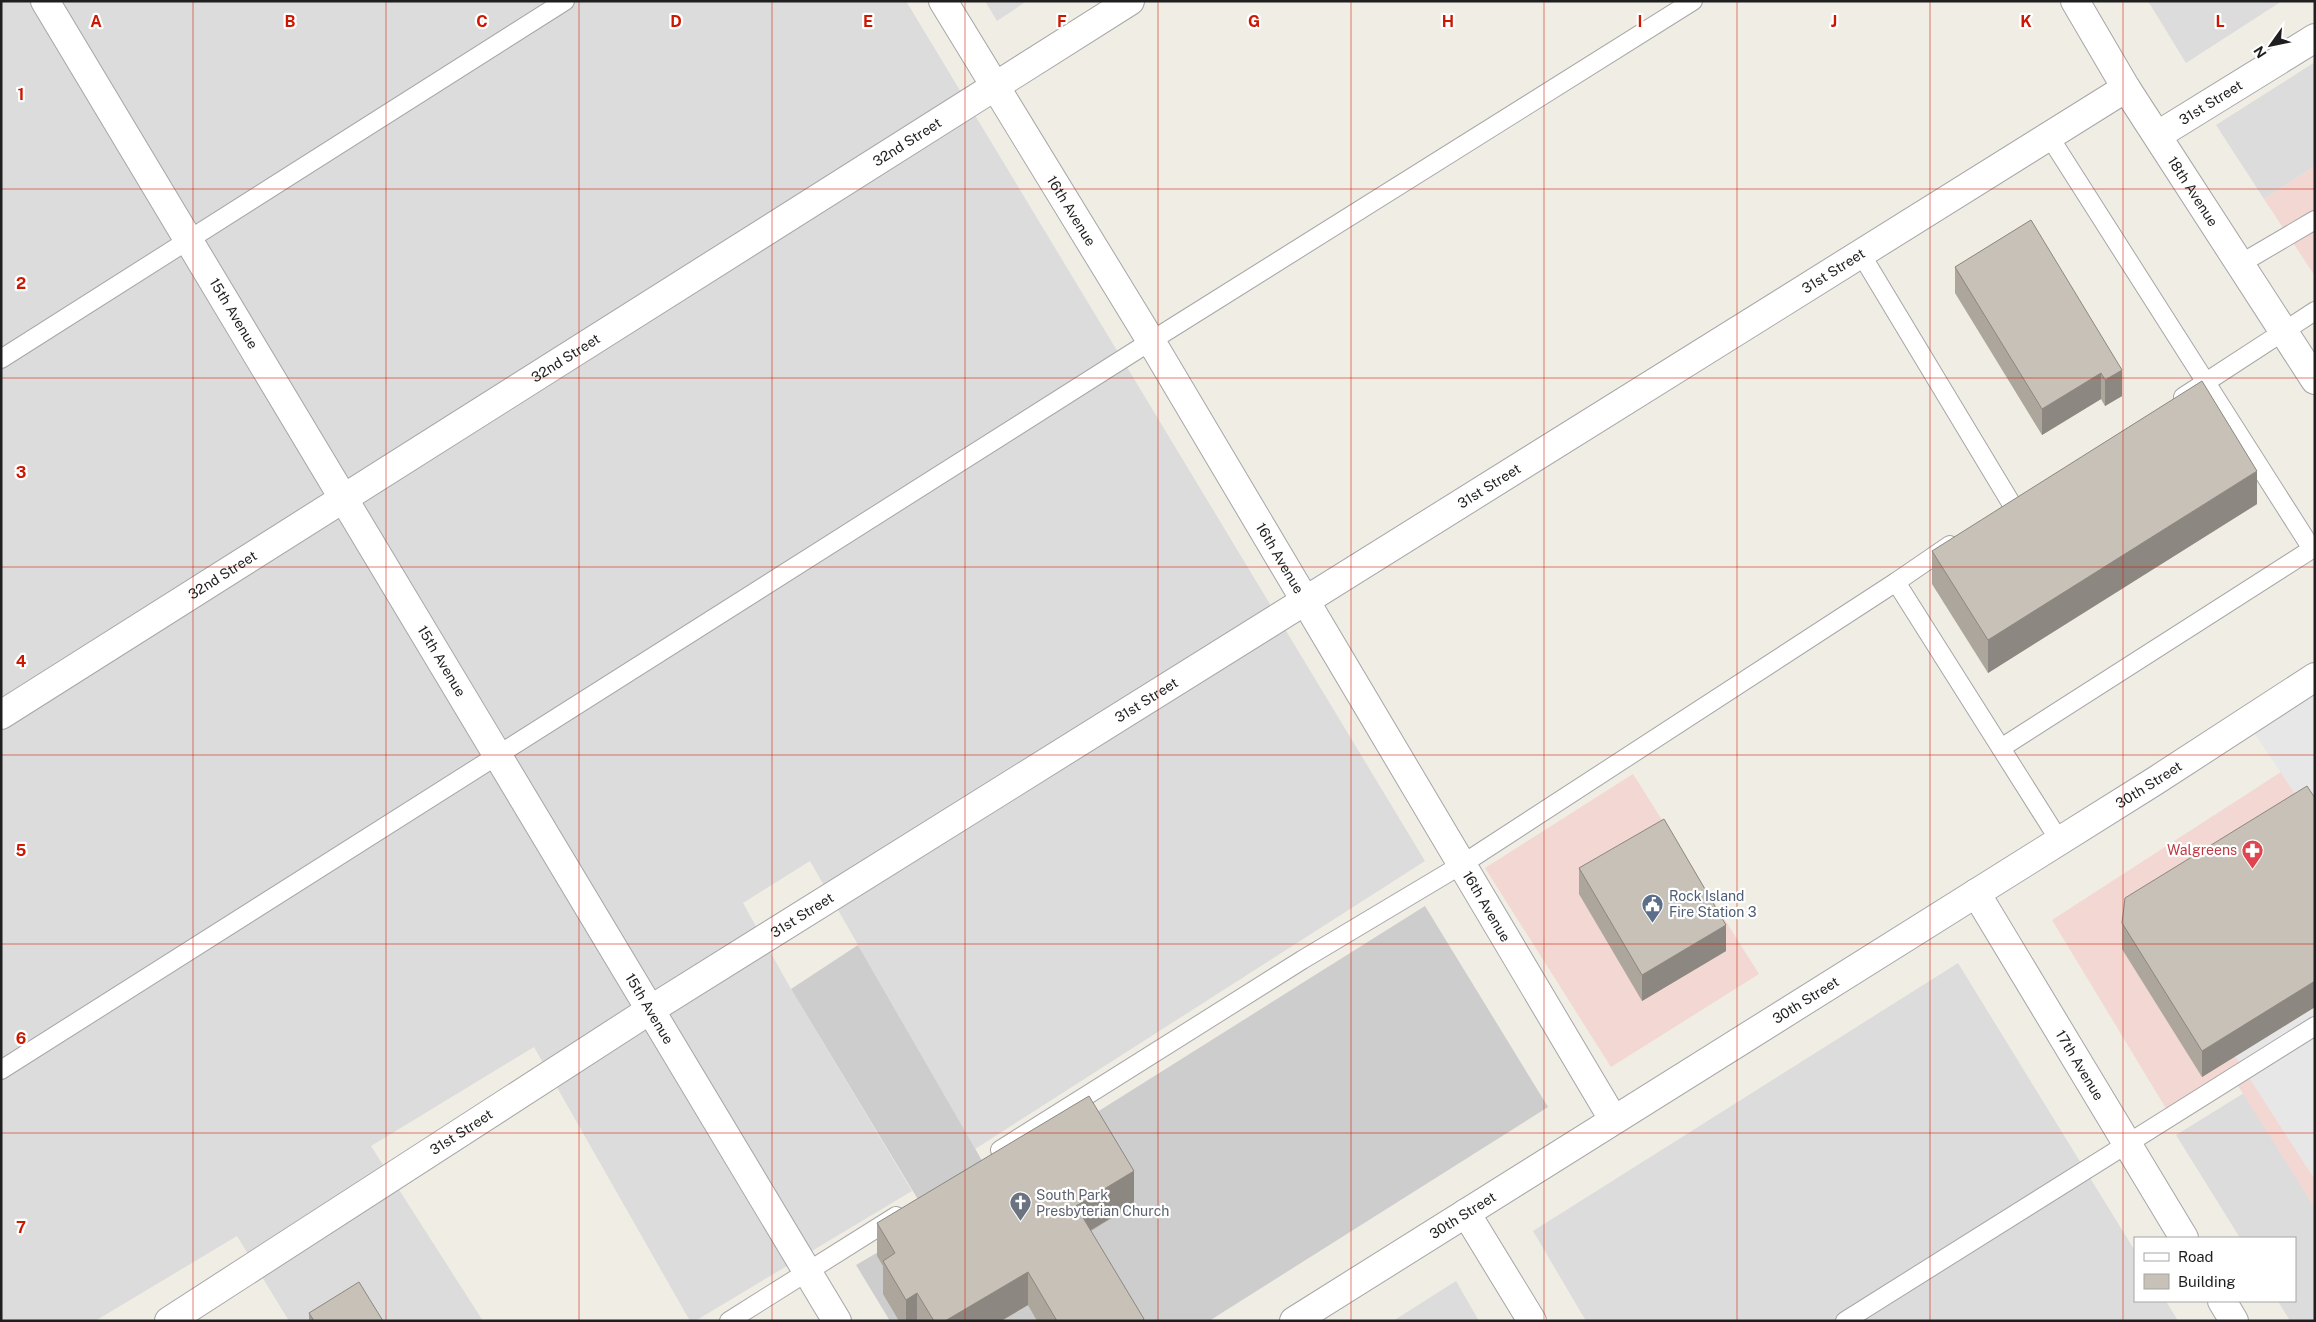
<svg xmlns="http://www.w3.org/2000/svg" width="2316" height="1322" font-family="'Public Sans',sans-serif">
	<style>
		.residential { fill: #dddcdc }
		.commercial { fill: #f2d7d2 }
		.religious { fill: #cdcdcd }
		.parking { fill: #e7e7e7 }
		.lines { fill: none; stroke-linecap: round; stroke-linejoin: round }
		.service-casing { stroke: #a6a6a6; stroke-width: 20 }
		.minor-casing { stroke: #a6a6a6; stroke-width: 30 }
		.tertiary-casing { stroke: #a6a6a6; stroke-width: 30 }
		.service { stroke: #fff; stroke-width: 18 }
		.minor { stroke: #fff; stroke-width: 28 }
		.tertiary { stroke: #fff; stroke-width: 28 }
		.wall { fill: #aca69d }
		.shaded-wall { fill: #8c8780 }
		.building { fill: #c8c1b7; stroke: #8c8780 }
		.grid { fill: none; stroke: #cd1700; stroke-width: 1; stroke-opacity: 0.55 }
		.labels { text-anchor: middle; stroke-width: 4.5; stroke-linejoin: round; paint-order: stroke }
		.street-label { font-size: 14px; fill: #1f1f1f; stroke: #fff }
		.health-label { font-size: 14px; fill: #be3a42; stroke: #fff; text-anchor: end }
		.service-label { font-size: 14px; fill: #4e5e75; stroke: #fff; text-anchor: start }
		.worship-label { font-size: 14px; fill: #5b616d; stroke: #fff; text-anchor: start }
		.grid-label { font-size: 16px; text-anchor: middle; font-weight: bold; fill: #cd1700; stroke: #fff; stroke-width: 4.5; stroke-linejoin: round; paint-order: stroke }
	</style>
	<rect width="100%" height="100%" fill="#f0ede4"/>
	<g class="residential">
		<path d="M1,1H906L1425,861L975,1149L810,861L743,903L791,989L912,1191L695,1321H690L534,1047L371,1146L483,1321H289L237,1236L95,1321H1Z"/>
		<path d="M985,1H1027L997,21Z"/>
		<path d="M2148,1H2282L2186,63Z"/>
		<path d="M2315,62V166L2264,199L2216,125Z"/>
		<path d="M1958,963L2135,1251V1301H2166L2178,1321H1586L1533,1231Z"/>
		<path d="M2244,1093L2315,1208V1321H2290L2278,1301H2295V1238H2240L2176,1135Z"/>
		<path d="M1456,1281L1479,1321H1393Z"/>
	</g>
	<g class="commercial">
		<path d="M2315,166V276L2264,199Z"/>
		<path d="M2315,750V1208L2228,1070L2167,1110L2052,920Z"/>
		<path d="M1633,774L1759,974L1611,1067L1485,868Z"/>
	</g>
	<path class="religious" d="M1425,906L1548,1107L1209,1321H890L856,1265L931,1221L791,989L858,945L992,1178Z"/>
	<g class="parking">
		<path d="M2315,677V824L2247,722Z"/>
		<path d="M2315,1007V1180L2235,1056Z"/>
	</g>
	<g class="lines">
		<defs>
			<g id="service">
				<path d="M1861,254L2011,503"/>
				<path d="M2240,264L2315,220"/>
				<path d="M1,359L565,1"/>
				<path d="M2183,397L2315,311"/>
				<path d="M1896,582L2059,840"/>
				<path d="M2001,748L2312,549L2049,136"/>
				<path d="M1,1070L1151,341L1693,1"/>
				<path d="M1000,1150L1302,960L1461,865L1896,582L1950,545"/>
				<path d="M729,1321L896,1216"/>
				<path d="M1845,1321L2315,1026"/>
			</g>
			<g id="minor">
				<path id="s1" d="M45,1C312,440 572,882 837,1321"/>
				<path id="s2" d="M943,1L1151,341L1613,1119"/>
				<path id="s3" d="M2158,135L2315,38"/>
				<path id="s4" d="M1,715L1130,1"/>
				<path id="s5" d="M1976,893L2184,1238"/>
				<path d="M1466,1213L1532,1321"/>
				<path d="M2222,1301L2234,1321"/>
				<path id="s6" d="M169,1321L650,1010L2126,88"/>
			</g>
			<g id="tertiary">
				<path id="s7" d="M2075,1L2126,88L2315,380"/>
				<path id="s8" d="M1294,1321L2155,781L2315,677"/>
			</g>
		</defs>
		<use href="#service" class="service-casing"/>
		<use href="#minor" class="minor-casing"/>
		<use href="#tertiary" class="tertiary-casing"/>
		<use href="#service" class="service"/>
		<use href="#minor" class="minor"/>
		<use href="#tertiary" class="tertiary"/>
	</g>
	<g class="wall">
		<path d="M2031,220L2122,396L2105,406L2101,399L2042,435L1955,293V267Z"/>
		<path d="M2257,504L1988,673L1932,584V551Z"/>
		<path d="M2315,798V1007L2202,1077L2122,949V923Z"/>
		<path d="M1579,868L1726,951L1642,1001L1579,894Z"/>
		<path d="M1134,1204L1091,1231L1144,1321H1037L1028,1305L1001,1321H899L883,1294V1266L877,1256V1223Z"/>
		<path d="M309,1313L383,1321H309Z"/>
	</g>
	<g class="shaded-wall">
		<path d="M2122,370V396L2105,406V380Z"/>
		<path d="M2101,373V399L2042,435V409Z"/>
		<path d="M2257,471V504L1988,673V640Z"/>
		<path d="M1726,925V951L1642,1001V975Z"/>
		<path d="M2315,981V1007L2202,1077V1051Z"/>
		<path d="M1134,1171V1204L1076,1239V1206Z"/>
		<path d="M1028,1272V1305L1001,1321H945Z"/>
		<path d="M917,1293V1321H906V1300Z"/>
	</g>
	<g class="building">
		<path d="M2031,220L2122,370L2105,380L2101,373L2042,409L1955,267Z"/>
		<path d="M2202,381L2257,471L1988,640L1932,551Z"/>
		<path d="M2307,786L2315,798V981L2202,1051L2122,923L2125,898Z"/>
		<path d="M1664,819L1726,925L1642,975L1579,868Z"/>
		<path d="M1089,1096L1134,1171L1076,1206L1144,1319L1142,1321H1057L1028,1272L945,1321H934L917,1293L906,1300L883,1261L895,1253L877,1223Z"/>
		<path d="M359,1282L383,1321H314L309,1313Z"/>
	</g>
	<path class="grid" d="M193,1V1321M386,1V1321M579,1V1321M772,1V1321M965,1V1321M1158,1V1321M1351,1V1321M1544,1V1321M1737,1V1321M1930,1V1321M2123,1V1321M1,189H2315M1,378H2315M1,567H2315M1,755H2315M1,944H2315M1,1133H2315"/>
	<defs>
		<symbol id="pharmacy-pin" viewBox="-11 -11 22 30"><path d="M0 17L-7.5 6A9.5 9.5 0 1 1 7.5 6Z" fill="#e0444e" stroke="#fff"/><path d="M-2-6h4v4h4v4h-4v4h-4v-4h-4v-4h4Z" fill="#fff"/></symbol>
		<symbol id="civic-pin" viewBox="-11 -11 22 30"><path d="M0 17L-7.5 6A9.5 9.5 0 1 1 7.5 6Z" fill="#5c6f8a" stroke="#fff"/><path d="M-.6-6.5H3V-4.5H.6V-3L4-1V1h2V6H-6V1h2V-1L-.6-3ZM-1.2 2.5V6h2.4V2.5Z" fill="#fff"/></symbol>
		<symbol id="church-pin" viewBox="-11 -11 22 30"><path d="M0 17L-7.5 6A9.5 9.5 0 1 1 7.5 6Z" fill="#6b7280" stroke="#fff"/><path d="M-1.2-6h2.4v3.5h3.3v2.4h-3.3V6h-2.4V-.1h-3.3v-2.4h3.3Z" fill="#fff"/></symbol>
	</defs>
	<g fill-rule="evenodd">
		<use href="#pharmacy-pin" x="2240" y="838" width="25" height="34"/>
		<use href="#civic-pin" x="1640" y="892" width="25" height="34"/>
		<use href="#church-pin" x="1008" y="1190" width="25" height="34"/>
	</g>
	<g class="labels">
		<g class="street-label">
			<text dy="5" stroke="none"><textPath href="#s3" startOffset="62">31st Street</textPath></text>
			<text dy="5" stroke="none"><textPath href="#s4" startOffset="1072">32nd Street</textPath></text>
			<text dy="5" stroke="none"><textPath href="#s7" startOffset="224">18th Avenue</textPath></text>
			<text dy="5" stroke="none"><textPath href="#s2" startOffset="246">16th Avenue</textPath></text>
			<text dy="5" stroke="none"><textPath href="#s6" startOffset="1968">31st Street</textPath></text>
			<text dy="5" stroke="none"><textPath href="#s1" startOffset="365">15th Avenue</textPath></text>
			<text dy="5" stroke="none"><textPath href="#s4" startOffset="668">32nd Street</textPath></text>
			<text dy="5" stroke="none"><textPath href="#s6" startOffset="1562">31st Street</textPath></text>
			<text dy="5" stroke="none"><textPath href="#s2" startOffset="651">16th Avenue</textPath></text>
			<text dy="5" stroke="none"><textPath href="#s4" startOffset="262">32nd Street</textPath></text>
			<text dy="5" stroke="none"><textPath href="#s1" startOffset="770">15th Avenue</textPath></text>
			<text dy="5" stroke="none"><textPath href="#s6" startOffset="1158">31st Street</textPath></text>
			<text dy="5" stroke="none"><textPath href="#s8" startOffset="1009">30th Street</textPath></text>
			<text dy="5" stroke="none"><textPath href="#s2" startOffset="1056">16th Avenue</textPath></text>
			<text dy="5" stroke="none"><textPath href="#s6" startOffset="752">31st Street</textPath></text>
			<text dy="5" stroke="none"><textPath href="#s8" startOffset="604">30th Street</textPath></text>
			<text dy="5" stroke="none"><textPath href="#s1" startOffset="1175">15th Avenue</textPath></text>
			<text dy="5" stroke="none"><textPath href="#s5" startOffset="201">17th Avenue</textPath></text>
			<text dy="5" stroke="none"><textPath href="#s6" startOffset="348">31st Street</textPath></text>
			<text dy="5" stroke="none"><textPath href="#s8" startOffset="199">30th Street</textPath></text>
		</g>
		<g class="health-label">
			<text x="2237" y="855">Walgreens</text>
		</g>
		<g class="service-label">
			<text x="1669" y="901">Rock Island<tspan x="1669" dy="16">Fire Station 3</tspan></text>
		</g>
		<g class="worship-label">
			<text x="1036" y="1200">South Park<tspan x="1036" dy="16">Presbyterian Church</tspan></text>
		</g>
	</g>
	<g class="grid-label">
		<text x="96" y="27">A</text>
		<text x="290" y="27">B</text>
		<text x="482" y="27">C</text>
		<text x="676" y="27">D</text>
		<text x="868" y="27">E</text>
		<text x="1062" y="27">F</text>
		<text x="1254" y="27">G</text>
		<text x="1448" y="27">H</text>
		<text x="1640" y="27">I</text>
		<text x="1834" y="27">J</text>
		<text x="2026" y="27">K</text>
		<text x="2220" y="27">L</text>
		<text x="21" y="100">1</text>
		<text x="21" y="289">2</text>
		<text x="21" y="478">3</text>
		<text x="21" y="667">4</text>
		<text x="21" y="856">5</text>
		<text x="21" y="1044">6</text>
		<text x="21" y="1233">7</text>
	</g>
	<rect width="2316" height="1322" fill="none" stroke="#1f1f1f" stroke-width="5"/>
	<rect x="2134" y="1237" width="162" height="65" fill="#ffffff" stroke="#a5a5a5"/>
	<rect x="2144" y="1253" width="25" height="8" fill="#ffffff" stroke="#a5a5a5"/>
	<text x="2178" y="1262" font-size="15" fill="#1f1f1f">Road</text>
	<rect x="2144" y="1274" width="25" height="15" fill="#c8c1b7" stroke="#a5a5a5"/>
	<text x="2178" y="1287" font-size="15" fill="#1f1f1f">Building</text>
	<g transform="translate(2271 45) rotate(237)" stroke="#ffffff" stroke-width="4" paint-order="stroke">
	<path d="M0-4L9 19L0 12L-9 19Z" fill="#1f1f1f"/>
	<text y="-8" font-size="14" font-weight="bold" text-anchor="middle" fill="#1f1f1f">N</text>
	</g>
</svg>
